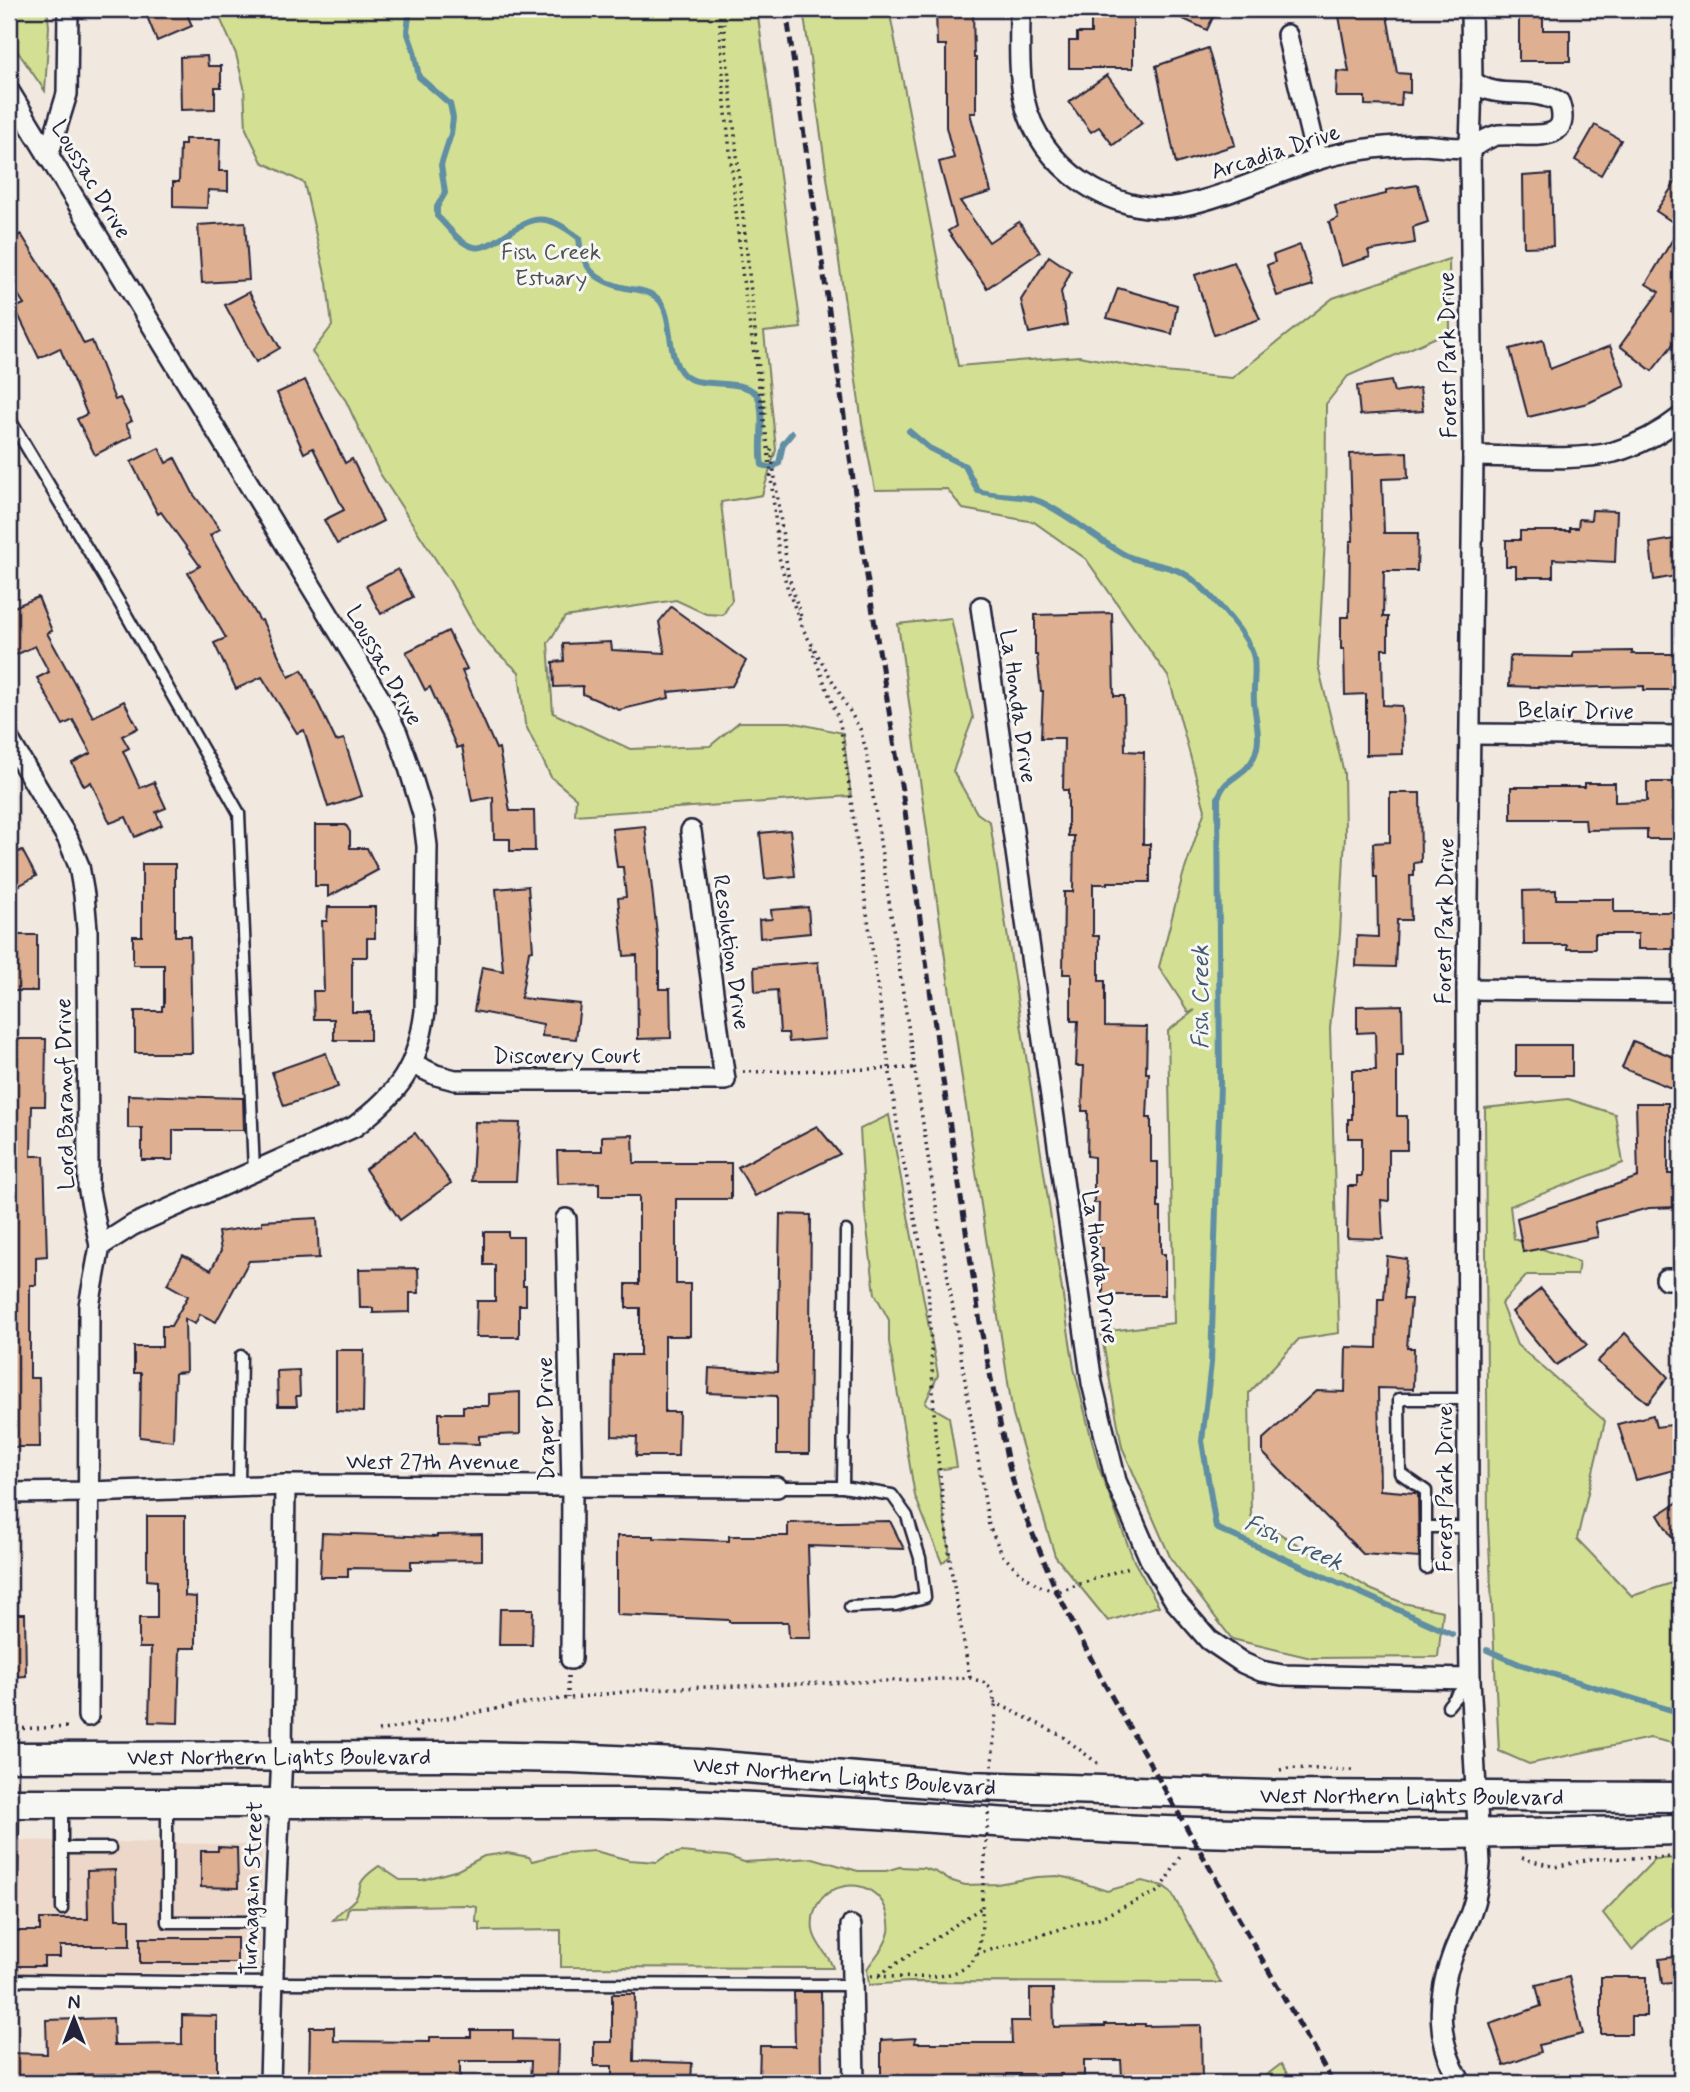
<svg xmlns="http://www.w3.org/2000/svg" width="1690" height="2092" font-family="Mynerve,sans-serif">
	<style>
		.built { fill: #ecd7c8 }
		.green { fill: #d3e093; stroke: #7a8167; stroke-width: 2 }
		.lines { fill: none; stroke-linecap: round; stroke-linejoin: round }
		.stream { stroke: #608ea3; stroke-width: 6 }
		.building { fill: #dfaf91; stroke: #22223b; stroke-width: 2 }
		.service-casing { stroke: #22223b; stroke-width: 15 }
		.minor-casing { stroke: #22223b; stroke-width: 24 }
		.secondary-casing { stroke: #22223b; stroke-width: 33 }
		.path { stroke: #22223b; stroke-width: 3.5; stroke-dasharray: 2 5; stroke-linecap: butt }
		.service { stroke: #f6f6f2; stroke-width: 10 }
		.minor { stroke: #f6f6f2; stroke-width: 19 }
		.secondary { stroke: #f6f6f2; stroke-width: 28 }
		.rail { stroke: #22223b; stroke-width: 5; stroke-dasharray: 10 5; stroke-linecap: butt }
		.path-bridge { stroke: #22223b; stroke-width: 3.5; stroke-dasharray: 2 5; stroke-linecap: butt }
		.labels { text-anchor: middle; stroke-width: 6; stroke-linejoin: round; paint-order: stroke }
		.street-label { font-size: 23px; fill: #22223b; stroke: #f6f6f2 }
		.park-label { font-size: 23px; fill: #4e5251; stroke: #f6f6f2 }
		.water-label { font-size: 24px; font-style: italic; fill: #41586f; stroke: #f6f6f2 }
	</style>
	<rect width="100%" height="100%" fill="#f1e8df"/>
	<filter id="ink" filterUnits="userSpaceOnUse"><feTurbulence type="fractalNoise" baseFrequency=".0143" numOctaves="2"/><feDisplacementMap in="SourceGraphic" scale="14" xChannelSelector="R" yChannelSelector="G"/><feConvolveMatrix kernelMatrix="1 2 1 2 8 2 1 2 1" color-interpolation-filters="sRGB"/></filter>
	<g filter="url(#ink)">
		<path class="built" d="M9,1840L262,1845L259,1973H9Z"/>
		<g class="green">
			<path d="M9,9H47L49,26L45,91L9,39Z"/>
			<path d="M216,9H757L801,328L764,332L776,450L762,495L721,502L732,600L723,615L706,614L676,600L565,617L548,643L553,713L630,749L710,746L739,722H790L843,733L851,796L575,815L576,798L551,777L525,724L519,672L491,647L477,630L449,580L379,472L346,401L312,352L332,326L327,283L304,183L262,162L246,129L244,87L236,54Z"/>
			<path d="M803,9H889L958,366L1079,356L1164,372L1232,378L1333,298L1449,259L1450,331L1348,376L1326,404L1325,538L1318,665L1344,773L1345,836L1340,934L1330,1028L1339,1333L1299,1339L1249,1393L1251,1516L1370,1589L1403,1603L1443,1611L1438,1657L1311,1658L1232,1639L1171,1559L1122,1447L1101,1332L1174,1323L1168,1031L1195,1010L1189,1013L1159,967L1183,875L1205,810L1169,678L1086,559L1034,522L963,509L947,489L875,490L862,423Z"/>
			<path d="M951,618L973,718L953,771L977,813L990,822L1074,1368L1098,1465L1134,1561L1159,1606L1108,1621L1055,1556L1013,1415L964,1093L898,624Z"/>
			<path d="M1568,1099L1615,1114L1623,1163L1510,1206L1514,1239L1579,1262L1577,1275H1527L1501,1304L1517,1345L1605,1421L1577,1539L1632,1596L1681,1580V1745L1650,1738L1529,1764L1499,1751L1488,1523L1485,1108Z"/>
			<path d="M889,1115L938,1375L925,1403L949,1417L957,1467L937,1470L950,1556L942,1563L915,1496L889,1342V1320L875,1294L865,1212L860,1129Z"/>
			<path d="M595,1851L629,1860L657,1862L666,1856L681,1852L727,1856L744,1862L813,1858L858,1871H886L899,1867L923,1868L936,1872L949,1880L965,1885L997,1884L1037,1877L1057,1876L1068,1878L1107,1891L1142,1881L1163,1886L1171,1892L1221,1983L909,1982L869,1985L867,1969C874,1957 886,1947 889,1932C890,1927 889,1921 888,1916C877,1868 807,1880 813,1930C815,1945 829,1954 833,1968L561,1967V1930L480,1931V1923L476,1922L477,1907L465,1905L351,1907L348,1909L346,1918L333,1920C340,1910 348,1907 355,1899C359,1894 359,1889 361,1883C365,1875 372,1871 379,1866L400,1880H422L458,1870L484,1856L507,1853L529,1857L532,1861L565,1853Z"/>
			<path d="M1681,1858V1911L1656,1926L1632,1950L1603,1913L1655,1859Z"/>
			<path d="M1281,2064L1293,2083H1261L1260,2080Z"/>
		</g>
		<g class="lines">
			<g class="stream">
				<path d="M410,9L407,31L414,51L419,77L450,104L453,118L451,134L441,165L445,193L437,207V216C447,225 460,245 474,247C481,249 487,245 494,242C532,218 540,208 579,238C582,272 599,283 631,289C641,290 653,292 660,301C675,320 664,366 690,379C708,387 745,379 757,395C766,411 758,446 762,465L772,468L779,463L783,444L792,433"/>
				<path d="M909,431L929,448L965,466L978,491C998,497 1022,494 1041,502C1071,516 1097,540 1127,556C1144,564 1166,564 1183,573C1203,584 1250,636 1254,658C1256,672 1253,688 1254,701C1255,721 1263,739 1253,759C1247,771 1236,775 1226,784C1222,788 1220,793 1218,798L1220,1084L1211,1363L1202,1441L1216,1528L1452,1634"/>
				<path d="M1487,1650L1519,1664L1681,1713"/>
			</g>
		</g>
		<g class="building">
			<path d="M144,9H185L192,26L157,41Z"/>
			<path d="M936,9H973L974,58H976V113H970L991,192L960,201L989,242L1019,222L1040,252L987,288L948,231L956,226L939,162L954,158L946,127V45H937Z"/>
			<path d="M1091,9H1133V68H1069V41H1077V33H1091Z"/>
			<path d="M1162,9H1217L1207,30Z"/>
			<path d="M1380,9H1386L1397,73L1410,74V93L1402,92L1401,106L1365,105V97H1336L1337,71L1349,72L1339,16Z"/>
			<path d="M1519,9H1543V30H1570V61H1519Z"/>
			<path d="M1208,48L1235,145L1176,164L1156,66Z"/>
			<path d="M207,56L208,66H221V87H215V109L181,110L180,57Z"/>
			<path d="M1107,75L1142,123L1113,145L1099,127L1091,132L1069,102Z"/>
			<path d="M1595,125L1621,140L1601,175L1575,160Z"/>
			<path d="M185,139H220L219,171H228V191L208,190L207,208L173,207V182H179L180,145H185Z"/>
			<path d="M1551,174L1553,246L1524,247L1523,176Z"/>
			<path d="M1681,174V296L1671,312L1681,319V334L1652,371L1620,346L1659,292L1646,284L1680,227L1656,211Z"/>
			<path d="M1418,185L1428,222L1413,227L1415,243L1368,251L1370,257L1341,266L1329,222L1338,218L1335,206L1386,194V190Z"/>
			<path d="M245,222L249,280L202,283L198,225Z"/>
			<path d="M21,234L59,295L84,344L92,341L115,400L120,398L132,421L126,424L132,436L95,455L77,419L87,414L60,348L39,358L15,308L24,304L9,280V242Z"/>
			<path d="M1300,245L1313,285L1277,296L1267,265L1275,262L1273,255Z"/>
			<path d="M1049,256L1071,271L1061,292L1067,325L1029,333L1021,300Z"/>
			<path d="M1234,262L1260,319L1214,335L1195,275Z"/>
			<path d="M1118,288L1177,305L1172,334L1107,318Z"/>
			<path d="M249,292L280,348L256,362L225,305Z"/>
			<path d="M1543,340L1550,369L1610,346L1625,386L1588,403L1528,417L1510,349Z"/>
			<path d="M305,380L345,463L352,459L383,521L337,544L324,520L344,510L313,448L304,453L277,393Z"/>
			<path d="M1391,381L1394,392L1420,388L1423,411L1360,415L1357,386Z"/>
			<path d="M159,448L166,463L175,458L194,495L220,529L210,535L260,621L262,620L289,677L302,670L336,741L344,739L362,796L328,807L304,730L297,733L262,677L236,689L214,643L226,638L188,573L200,566L161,512L158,514L131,462Z"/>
			<path d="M1407,452L1408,478L1382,479L1384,533H1418L1417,571H1384L1383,617H1388V649H1382L1383,705L1402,706L1403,754L1366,755V694L1345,695L1344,649H1341V617H1349L1350,541H1353L1350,454Z"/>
			<path d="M1592,510L1617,511L1615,562L1553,559V577H1516V566H1506V540H1520V531H1570V528H1578L1579,519L1591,520Z"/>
			<path d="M1681,538V575L1654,580L1650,543Z"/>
			<path d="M398,569L413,597L381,614L366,586Z"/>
			<path d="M38,597L52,631L47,633L93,717L124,701L138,728L122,736L129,748L123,751L140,788L154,782L166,808L156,812L162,825L135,837L126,817L110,823L91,782L84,786L72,763L91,753L73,720L63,725L37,678L49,672L35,646L9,658V609Z"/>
			<path d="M671,607L746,661L732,686L668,692L669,698L619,710L583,694V686L554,687L553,662L564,661L563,644L611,642L612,650L665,653L659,622Z"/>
			<path d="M1112,613L1114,696H1124L1125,751L1144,752L1143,844H1150V882H1107V884H1093V936H1099V981H1105V1026L1147,1027L1146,1073H1149L1147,1118H1151V1162H1158V1208H1161V1254H1165V1295H1103V1248H1098L1099,1203H1094V1157L1087,1156L1088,1111H1082L1084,1066H1076L1078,1021H1071V974H1063L1064,892H1073L1074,836H1068V790H1063L1064,738H1041L1043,691H1041L1037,655H1035V615Z"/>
			<path d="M448,631L467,669L462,671L496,749L499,748L510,811H534L535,851H510V839H494L493,797L472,801L462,746L457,748L430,687L425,690L406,652Z"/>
			<path d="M1632,651V654H1681V678H1675V690H1644V686L1563,688L1509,686L1510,656L1573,657V652Z"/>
			<path d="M1647,782H1676V813H1681V839H1647V829L1586,830L1585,819H1511V787H1585V783H1615V802L1647,801Z"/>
			<path d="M1390,793H1420L1421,862L1414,863V876H1410L1411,920H1397L1395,967L1356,966L1357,936L1378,937L1377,877H1374L1373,843L1390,842Z"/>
			<path d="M315,825H346L350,832V848H367L378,870L328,897V886H315Z"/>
			<path d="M645,826L659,952V989H670L671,1038L638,1039L637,955L624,956L618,898L626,897L623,867H617L612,829Z"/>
			<path d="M790,830L795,876L765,879L760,833Z"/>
			<path d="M22,850L36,876L9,891V857Z"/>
			<path d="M142,864H175V936H190L192,1053H135V1011H162V1006H164V965H133V936H142Z"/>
			<path d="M528,886L533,950L529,951L521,998L580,1004L576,1039L542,1036L543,1024L474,1011L482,967L503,971L496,889Z"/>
			<path d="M1556,890V899H1614V912H1681V949H1638V934H1595V949H1567V945H1524L1523,891Z"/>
			<path d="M328,907H375V938H367V957H352V1012H370V1040H334V1019H314L313,991H324L322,921H327Z"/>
			<path d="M808,907L810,933L760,938L759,920L772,919L771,910Z"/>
			<rect x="9" y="935" width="28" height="56"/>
			<path d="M818,962L825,1039L789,1042L788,1033H780L777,990L755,992L754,967Z"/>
			<path d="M1402,1005L1403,1055H1397V1116H1407V1150H1389V1201L1381,1200L1383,1239L1347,1238L1348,1186H1357V1176H1362V1138H1348V1119H1352V1070H1376L1375,1032L1357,1033V1006Z"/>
			<path d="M9,1039H46L45,1106H32L31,1156H44L47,1256L36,1257V1285H30V1378H39L40,1447H9Z"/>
			<path d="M1633,1041L1681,1060V1092L1622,1068Z"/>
			<rect x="1516" y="1045" width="56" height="31"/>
			<path d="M326,1053L338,1087L284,1106L272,1072Z"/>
			<path d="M128,1095L243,1098L244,1130H173V1160H142V1128H128Z"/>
			<path d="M1636,1103H1668V1174H1681V1207L1649,1208L1595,1222L1598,1237L1523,1252L1517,1218L1597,1192V1191L1638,1177Z"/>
			<path d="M475,1122L520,1123L516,1181H472Z"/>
			<path d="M817,1126L840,1154L755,1196L738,1167Z"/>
			<path d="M415,1133L451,1183L400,1220L365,1169Z"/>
			<path d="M633,1135L634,1163H731V1199H676V1284H690V1336H665V1412H679L678,1456H636L637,1437L612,1436L613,1355H640V1308H626V1284H639V1196H599V1183L558,1184L557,1151H602V1136Z"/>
			<path d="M780,1214L811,1215L809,1454H777V1396L708,1393L709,1368L777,1372Z"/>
			<path d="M317,1218L319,1258L249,1261L216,1322L200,1314L195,1324L185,1319L186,1372L175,1373L173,1441L140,1437L141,1373H134V1347H162V1326H171L188,1296L167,1284L183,1255L211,1270L221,1251L218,1232L262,1225V1221Z"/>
			<path d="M484,1232H508V1237H523V1286H526V1305H519V1337H476L477,1301H495V1265H484Z"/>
			<path d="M1387,1256L1407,1259L1403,1299H1411L1407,1348H1414L1413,1389L1378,1388L1380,1490L1415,1493L1418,1494L1419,1558L1363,1554L1263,1453V1439L1316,1391L1345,1392L1346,1347L1377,1348L1378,1299H1384Z"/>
			<path d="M418,1268L419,1293H410V1312L373,1313V1308H360L359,1269Z"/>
			<path d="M1541,1289L1587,1345L1556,1365L1512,1312Z"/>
			<path d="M1625,1333L1668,1377L1648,1403L1597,1362Z"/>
			<path d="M336,1350H364L363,1412L336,1411Z"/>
			<path d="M299,1370L300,1396H296L297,1406H278L277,1371Z"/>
			<path d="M520,1392V1434L479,1436V1444L439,1443V1413H463V1406H489V1394Z"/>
			<path d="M1653,1415L1656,1427L1671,1425L1681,1460V1468L1636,1480L1618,1424Z"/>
			<path d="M1681,1500V1552L1658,1515Z"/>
			<path d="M147,1516H185V1596L196,1597V1648H180L178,1723L149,1722L151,1648H139V1618H157V1581L147,1580Z"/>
			<path d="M890,1521L904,1549L808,1546L811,1638H789L788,1622H729V1620L617,1615V1536H654V1538L729,1541V1536H788V1523Z"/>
			<path d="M322,1533L437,1537V1535L482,1534V1560L411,1561V1569L348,1568V1577H320Z"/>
			<path d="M500,1609H533L532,1645H499Z"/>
			<path d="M9,1614H25L26,1676L9,1677Z"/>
			<path d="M218,1847L237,1848L238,1888L201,1887V1851H218Z"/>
			<path d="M115,1870L116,1919H130V1946H60V1957H44V1966H9V1931H40V1919H88L87,1871Z"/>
			<rect x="140" y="1938" width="97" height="25"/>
			<path d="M1681,1956V1982L1662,1984L1659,1959Z"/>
			<path d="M1569,1977L1583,2034L1539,2045L1541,2052L1504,2066L1490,2024L1541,2006L1536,1985Z"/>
			<path d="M1601,1977H1646V2016H1631V2034H1601Z"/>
			<path d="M1030,1989H1053L1054,2027L1105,2026V2024H1145V2026L1201,2025L1202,2082L1158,2081L1157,2076L1122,2077L1121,2060H1084V2077H1062V2074H1007V2083H881V2040L916,2038L915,2043H1012L1011,2021H1030Z"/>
			<path d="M794,1992H821L822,2083H759L760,2046H795Z"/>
			<path d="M612,1994H635L634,2061L692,2063L691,2083H612V2066H594V2042H612Z"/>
			<path d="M182,2015L217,2016V2083H116V2074L78,2075V2081L9,2083V2053L47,2054L46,2020L113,2018L114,2045L182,2044Z"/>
			<path d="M310,2027H334V2041L430,2042V2037H471V2030H513V2039L558,2040L557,2083H530L531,2061H460V2083L309,2082Z"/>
		</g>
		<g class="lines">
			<defs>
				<g id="service">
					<path d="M9,418L119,602L239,813L254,1172"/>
					<path d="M239,1486L241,1356"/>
					<path d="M777,1487H843L892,1495L907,1516L920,1558L925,1597L896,1605L850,1607"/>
					<path d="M843,1487L846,1231"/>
					<path d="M1426,1527H1468"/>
					<path d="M1426,1568V1491L1400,1473L1399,1399H1468"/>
					<path d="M1448,1706L1468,1682"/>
					<path d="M62,1807V1909"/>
					<path d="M167,1807V1922H274"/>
					<path d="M62,1848H110"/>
					<path d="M11,1921L13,1807"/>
					<path d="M9,1980L272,1983L852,1985"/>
				</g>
				<g id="minor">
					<path d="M1020,9C1020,38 1018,70 1024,99C1038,166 1113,218 1180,206C1227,197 1271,174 1316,160C1348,150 1383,146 1416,145C1431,144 1455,150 1469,147C1479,146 1486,137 1498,135C1523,132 1575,148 1559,102C1529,85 1499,102 1472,81"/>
					<path d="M1287,35L1317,160"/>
					<path d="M9,91L380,699L397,733L407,761L423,814L427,846L425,1011C418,1068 399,1093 354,1127L133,1225L100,1246"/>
					<path d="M48,156L67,94L68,9"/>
					<path d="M1473,456C1515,456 1575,462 1614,452C1638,445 1662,432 1681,417"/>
					<path d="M981,607L1092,1383L1116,1481L1150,1559L1175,1601L1209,1640L1243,1663L1261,1671L1282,1675L1470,1679"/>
					<path d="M1471,734L1681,736"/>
					<path d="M9,740L68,839L79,866L84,895L87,929L88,1186L100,1246L89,1306L88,1716"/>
					<path d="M1467,989L1681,991"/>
					<path d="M413,1064L436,1075L455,1080H725L691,831"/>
					<path d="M566,1219L572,1486L571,1659"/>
					<path d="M1666,1279H1681"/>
					<path d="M9,1493L89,1492L285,1485L777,1487"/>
					<path d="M851,1926L854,2083"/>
					<path d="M270,2083L275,1903L282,1757L285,1485"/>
					<path d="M1461,2083C1437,2044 1436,1999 1452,1957C1457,1941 1466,1927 1471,1912C1477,1896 1479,1880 1480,1863L1470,1679L1468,1527L1467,989L1473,456L1470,147L1472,81L1471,9"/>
				</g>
				<g id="secondary">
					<path id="s1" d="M9,1757L458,1756L572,1758L697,1764L967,1786L1271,1795L1681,1797"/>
					<path d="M9,1803H654C809,1807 964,1822 1120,1829C1307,1838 1494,1834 1681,1830"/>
				</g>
			</defs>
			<use href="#service" class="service-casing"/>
			<use href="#minor" class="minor-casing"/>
			<use href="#secondary" class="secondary-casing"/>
			<g class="path">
				<path d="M719,9L724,93L743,280L768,447L779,557L788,590L804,631L860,729L866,750L929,1163L989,1526L1003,1556L1021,1573L1037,1585L1057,1592L1132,1566"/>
				<path d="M722,9L758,361L766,417"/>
				<path d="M771,449L788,574L801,617"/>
				<path d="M811,648L840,723L900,1144L928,1283L935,1433L951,1569L970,1678"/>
				<path d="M743,1072L914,1068"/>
				<path d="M568,1676V1698"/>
				<path d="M994,1702L1059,1734L1101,1766"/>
				<path d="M9,1729L72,1727"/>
				<path d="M378,1731L527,1703L650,1689L970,1678L983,1682L992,1689L996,1711"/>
				<path d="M416,1733L423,1722"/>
				<path d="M1280,1770L1289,1768L1353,1770"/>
				<path d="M1522,1858L1555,1867L1590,1859L1681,1857"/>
				<path d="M977,1954L1101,1917L1161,1890L1181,1855"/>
				<path d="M879,1975L981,1908"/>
				<path d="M871,1976C899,1976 966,1986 977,1953C983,1937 982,1916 982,1899"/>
			</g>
			<use href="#service" class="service"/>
			<use href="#minor" class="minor"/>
			<use href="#secondary" class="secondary"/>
			<path class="rail" d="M786,9L866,570L903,797L939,1054L981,1329L1007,1458L1017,1496L1057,1592L1101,1678L1333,2083"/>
			<path class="path-bridge" d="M982,1899L996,1711"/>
		</g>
	</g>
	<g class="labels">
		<g class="street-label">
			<text transform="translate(1275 151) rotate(-18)" y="8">Arcadia Drive</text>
			<text transform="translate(92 179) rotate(59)" y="8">Loussac Drive</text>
			<text transform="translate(1447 355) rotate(-91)" y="8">Forest Park Drive</text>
			<text transform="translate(385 665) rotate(61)" y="8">Loussac Drive</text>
			<text transform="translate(1019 706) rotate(82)" y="8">La Honda Drive</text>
			<text transform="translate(1576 710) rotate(1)" y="8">Belair Drive</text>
			<text transform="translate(1444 921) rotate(-89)" y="8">Forest Park Drive</text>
			<text transform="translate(732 952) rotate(82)" y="8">Resolution Drive</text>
			<text x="567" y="1063">Discovery Court</text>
			<text transform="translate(64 1094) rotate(-91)" y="8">Lord Baranof Drive</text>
			<text transform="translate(1101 1267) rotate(82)" y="8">La Honda Drive</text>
			<text transform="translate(545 1419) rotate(-91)" y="8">Draper Drive</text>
			<text x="433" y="1469">West 27th Avenue</text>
			<text transform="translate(1444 1489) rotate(-90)" y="8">Forest Park Drive</text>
			<text dy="8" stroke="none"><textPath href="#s1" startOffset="270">West Northern Lights Boulevard</textPath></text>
			<text dy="8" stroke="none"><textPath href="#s1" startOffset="836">West Northern Lights Boulevard</textPath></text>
			<text dy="8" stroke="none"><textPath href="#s1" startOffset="1404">West Northern Lights Boulevard</textPath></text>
			<text transform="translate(251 1888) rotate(-88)" y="8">Turnagain Street</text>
		</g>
		<g class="park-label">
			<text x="551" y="259">Fish Creek<tspan x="551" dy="26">Estuary</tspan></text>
		</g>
		<g class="water-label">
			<text transform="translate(1200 997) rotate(-90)" y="8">Fish Creek</text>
			<text transform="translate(1294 1542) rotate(24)" y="8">Fish Creek</text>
		</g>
	</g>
	<rect width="1690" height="2092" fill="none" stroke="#f6f6f2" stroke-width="35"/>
	<rect x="18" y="18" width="1655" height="2057" fill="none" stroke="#22223b" stroke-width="2.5" filter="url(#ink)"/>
	<g transform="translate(74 2019)" stroke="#f6f6f2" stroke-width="5" paint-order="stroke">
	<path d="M0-5L12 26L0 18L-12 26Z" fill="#22223b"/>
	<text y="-10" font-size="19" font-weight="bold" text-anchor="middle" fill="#22223b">N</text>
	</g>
</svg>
